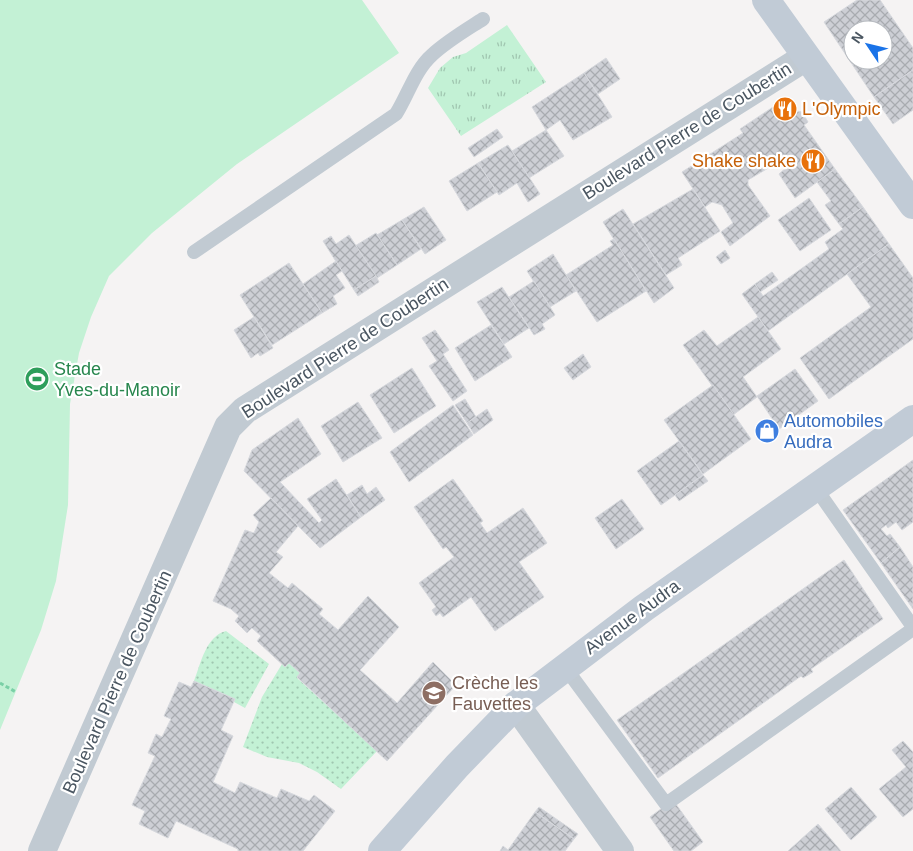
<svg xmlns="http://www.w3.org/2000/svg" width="913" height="851" font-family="Helvetica,sans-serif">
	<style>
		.grass { fill: url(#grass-dots) }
		.park { fill: url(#park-tufts) }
		.garden { fill: #c3f1d5 }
		.building { fill: url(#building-cross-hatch); stroke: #d7d9de; fill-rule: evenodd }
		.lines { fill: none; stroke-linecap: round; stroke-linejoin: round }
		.path { stroke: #7ad0a6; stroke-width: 3; stroke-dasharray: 4 2.5; stroke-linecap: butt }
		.lane { stroke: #c1cad2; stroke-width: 14 }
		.street { stroke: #c1cad2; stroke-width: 28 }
		.secondary { stroke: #c1cbd6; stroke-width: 28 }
		.labels { text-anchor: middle; stroke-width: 4.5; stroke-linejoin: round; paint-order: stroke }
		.food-label { font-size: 18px; fill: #c56008; stroke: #fff; text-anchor: start }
		.street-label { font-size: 18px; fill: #4a5661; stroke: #fff }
		.leisure-label { font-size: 18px; fill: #27864d; stroke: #fff; text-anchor: start }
		.shop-label { font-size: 18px; fill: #366cbe; stroke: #fff; text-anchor: start }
		.education-label { font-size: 18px; fill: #785e54; stroke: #fff; text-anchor: start }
	</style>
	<defs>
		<pattern id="grass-dots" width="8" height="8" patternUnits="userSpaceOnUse" patternTransform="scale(1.25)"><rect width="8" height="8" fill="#c3f1d5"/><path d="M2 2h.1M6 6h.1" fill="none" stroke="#a0c6b0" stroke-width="1.8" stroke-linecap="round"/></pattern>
		<pattern id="park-tufts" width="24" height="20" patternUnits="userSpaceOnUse" patternTransform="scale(1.25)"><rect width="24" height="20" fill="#c3f1d5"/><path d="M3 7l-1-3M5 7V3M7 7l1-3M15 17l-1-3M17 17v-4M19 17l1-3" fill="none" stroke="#a0c6b0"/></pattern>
		<pattern id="building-cross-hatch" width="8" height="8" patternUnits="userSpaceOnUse" patternTransform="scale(1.25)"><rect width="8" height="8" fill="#cdcfd5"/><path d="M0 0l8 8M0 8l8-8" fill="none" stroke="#a8abb0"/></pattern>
	</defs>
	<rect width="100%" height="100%" fill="#f5f3f3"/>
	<g class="grass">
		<path d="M226,631L269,664L245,708L234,702L235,699L194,681C201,663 206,636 226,631Z"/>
		<path d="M289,663L300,673L297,678L377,751L341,789L317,772L299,763L267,757L243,747L262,697L282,664Z"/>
	</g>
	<path class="park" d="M507,25L546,82L461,136L428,88L440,68L453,57L466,53Z"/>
	<path class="garden" d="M0,0H362L399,53L237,164L152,233L109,276L91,317L79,353L70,404L68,505L56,581L41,630L0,730Z"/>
	<g class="building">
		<path d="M857,0H880L913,48V70L874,97L824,22ZM853,30H883V60H853Z"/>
		<path d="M606,58L620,79L598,94L584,73Z"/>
		<path d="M913,70V110L893,124L874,97Z"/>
		<path d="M584,73L612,117L573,140L560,120L546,130L532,107Z"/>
		<path d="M773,107L802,112L808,122L804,125L835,169L795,198L779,174L787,167L784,161L777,160L772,165L770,161L767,163L770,167L748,180V185L770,216L730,246L721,232L733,223L722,205L712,202L705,207L682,172L743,133L740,129Z"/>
		<path d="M497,129L503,137L474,157L468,148Z"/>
		<path d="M546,130L564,156L529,178L512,151Z"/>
		<path d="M508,145L540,194L528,202L517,183L499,195L478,163Z"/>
		<path d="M478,163L497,192L467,211L449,181Z"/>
		<path d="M835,169L863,207L839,224L825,205L831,201L817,182Z"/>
		<path d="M693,189L720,231L678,258L682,265L666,275L633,224Z"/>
		<path d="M809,198L831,230L800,251L778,220Z"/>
		<path d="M424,207L446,240L425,254L402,220Z"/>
		<path d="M863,207L889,244L768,331L742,294L755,284L763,296L829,249L825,242L843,229L839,224Z"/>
		<path d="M623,209L674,288L654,303L603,222Z"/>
		<path d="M402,220L421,249L397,265L377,235Z"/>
		<path d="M376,233L397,265L377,278L355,246Z"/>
		<path d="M349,235L376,276L354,290L323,241L331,236L336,244Z"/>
		<path d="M614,239L646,291L597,322L566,275L613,245L610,241Z"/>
		<path d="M889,244L913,278V339L829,399L800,358L871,307L847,274Z"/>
		<path d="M725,250L730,258L721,264L716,257Z"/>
		<path d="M553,254L576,291L550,307L527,271Z"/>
		<path d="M336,261L342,271L336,275L345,288L333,296L337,304L322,313L303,284Z"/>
		<path d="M289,263L322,313L272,345L240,295Z"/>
		<path d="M772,272L778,280L760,292L755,284Z"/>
		<path d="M376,276L379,282L358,296L354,290Z"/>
		<path d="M534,281L555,315L542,324L545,329L534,335L509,297Z"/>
		<path d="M502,287L529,328L504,344L477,302Z"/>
		<path d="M254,317L273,348L260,356L258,353L251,358L234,330Z"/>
		<path d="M758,317L781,349L743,377L757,397L733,415L683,345L704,330L717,346Z"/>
		<path d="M491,325L512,357L475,381L455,348Z"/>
		<path d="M435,330L449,350L443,354L467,391L453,401L429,366L437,361L422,338Z"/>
		<path d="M583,354L591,367L573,380L564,368Z"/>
		<path d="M412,368L436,406L394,433L370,395Z"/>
		<path d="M795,369L818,401L779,429L757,396Z"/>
		<path d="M713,385L751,439L703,474L664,420Z"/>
		<path d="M465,399L476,417L467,423L455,405Z"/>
		<path d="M358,402L382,438L343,462L321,426Z"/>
		<path d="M453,405L473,435L409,482L390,452Z"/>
		<path d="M487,409L493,420L474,434L467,423Z"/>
		<path d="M298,418L321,454L280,482L319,523L322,520L307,499L336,479L361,517L320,548L244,471L252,450Z"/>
		<path d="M679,441L703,475L661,505L637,471Z"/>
		<path d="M913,460V522L902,530L896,522L888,528L886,525L881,529L887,536L890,534L900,547L881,563L843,510Z"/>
		<path d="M703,475L708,481L679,501L675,495Z"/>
		<path d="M453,479L483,521L480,523L487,533L523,508L547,543L519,562L544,597L495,631L471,597L443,617L440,613L436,616L432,610L436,607L419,583L454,557L446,547L443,549L414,507Z"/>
		<path d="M362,485L367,494L376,487L385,500L361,517L347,495Z"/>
		<path d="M271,498L298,526L276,552L283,557L269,573L288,588L292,583L323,609L319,614L338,630L368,596L399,627L360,670L397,703L433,662L456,685L387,761L297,677L300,673L289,663L285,667L257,641L261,636L252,628L247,633L235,621L239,616L231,609L213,601L245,530L254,533L259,522L253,515Z"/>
		<path d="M622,499L644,529L616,549L595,518Z"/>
		<path d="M900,547L913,567V609L881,563Z"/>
		<path d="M844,560L883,619L811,669L813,672L803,678L801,676L658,778L617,720Z"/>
		<path d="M194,681L235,699L221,730L233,736L213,782L235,793L240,782L277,798L281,789L309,801L314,795L335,811L303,851H238V849L176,821L168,838L139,824L145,811L132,805L155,756L148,753L156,734L162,737L171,719L164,716L179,682L191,687Z"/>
		<path d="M903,741L913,752V809L903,817L879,789L906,767L892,750Z"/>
		<path d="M851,787L877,817L851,840L825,809Z"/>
		<path d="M673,800L703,842L691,851H674L650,817Z"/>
		<path d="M539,807L578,834L574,839L535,812Z"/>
		<path d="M535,812L574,839L565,851H500L503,846L508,850Z"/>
		<path d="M818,824L841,851H788Z"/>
	</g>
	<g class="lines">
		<path class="path" d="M0,683L16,692"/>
		<g class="lane">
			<path d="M194,252L396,114C408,95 415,70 432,55C447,41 466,30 483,19"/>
			<path d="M815,487L913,627"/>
			<path d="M564,666L666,804L913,629"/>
		</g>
		<g class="street">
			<path d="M516,705L620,851"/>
			<path d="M42,851L228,427L245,410L806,57"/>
		</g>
		<g class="secondary">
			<path d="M766,0L913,205"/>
			<path d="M382,851L457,766L516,705L644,608L913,419"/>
		</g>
	</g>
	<defs>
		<symbol id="restaurant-disc" viewBox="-11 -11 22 22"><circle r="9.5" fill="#e8710a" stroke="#fff"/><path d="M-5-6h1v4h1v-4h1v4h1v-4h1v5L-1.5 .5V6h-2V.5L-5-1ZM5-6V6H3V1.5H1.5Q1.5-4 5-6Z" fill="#fff"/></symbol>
		<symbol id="stadium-disc" viewBox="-11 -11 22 22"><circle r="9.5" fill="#2e9e5b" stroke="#fff"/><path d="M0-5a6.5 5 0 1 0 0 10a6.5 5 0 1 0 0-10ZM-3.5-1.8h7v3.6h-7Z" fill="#fff"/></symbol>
		<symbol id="shop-disc" viewBox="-11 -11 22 22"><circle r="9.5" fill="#3f7fe0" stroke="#fff"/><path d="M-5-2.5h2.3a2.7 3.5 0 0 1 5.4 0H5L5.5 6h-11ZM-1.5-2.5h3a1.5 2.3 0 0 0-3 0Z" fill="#fff"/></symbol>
		<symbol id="school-disc" viewBox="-11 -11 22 22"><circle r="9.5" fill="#8d6e63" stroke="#fff"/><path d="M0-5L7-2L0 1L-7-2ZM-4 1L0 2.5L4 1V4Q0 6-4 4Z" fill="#fff"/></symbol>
	</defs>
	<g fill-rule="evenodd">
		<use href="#restaurant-disc" x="771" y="95" width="28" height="28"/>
		<use href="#restaurant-disc" x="799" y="147" width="28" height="28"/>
		<use href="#stadium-disc" x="23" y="365" width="28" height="28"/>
		<use href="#shop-disc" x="753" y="417" width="28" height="28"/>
		<use href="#school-disc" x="420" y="679" width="28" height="28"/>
	</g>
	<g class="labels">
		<g class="food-label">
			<text x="802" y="115">L'Olympic</text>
			<text x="796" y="167" text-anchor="end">Shake shake</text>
		</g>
		<g class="street-label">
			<text transform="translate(687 131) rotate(-32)" y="6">Boulevard Pierre de Coubertin</text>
			<text transform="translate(345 348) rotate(-33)" y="6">Boulevard Pierre de Coubertin</text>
			<text transform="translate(632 617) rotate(-36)" y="6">Avenue Audra</text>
			<text transform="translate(117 682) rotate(-66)" y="6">Boulevard Pierre de Coubertin</text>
		</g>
		<g class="leisure-label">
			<text x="54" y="375">Stade<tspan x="54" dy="21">Yves-du-Manoir</tspan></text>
		</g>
		<g class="shop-label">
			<text x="784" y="427">Automobiles<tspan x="784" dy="21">Audra</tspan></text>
		</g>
		<g class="education-label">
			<text x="452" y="689">Crèche les<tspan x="452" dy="21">Fauvettes</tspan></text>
		</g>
	</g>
	<g transform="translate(868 45) rotate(305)"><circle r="24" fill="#ffffff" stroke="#b7bbc0"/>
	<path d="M0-4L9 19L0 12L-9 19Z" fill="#1a73e8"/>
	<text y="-8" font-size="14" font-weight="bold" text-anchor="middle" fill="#4a5661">N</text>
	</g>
</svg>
